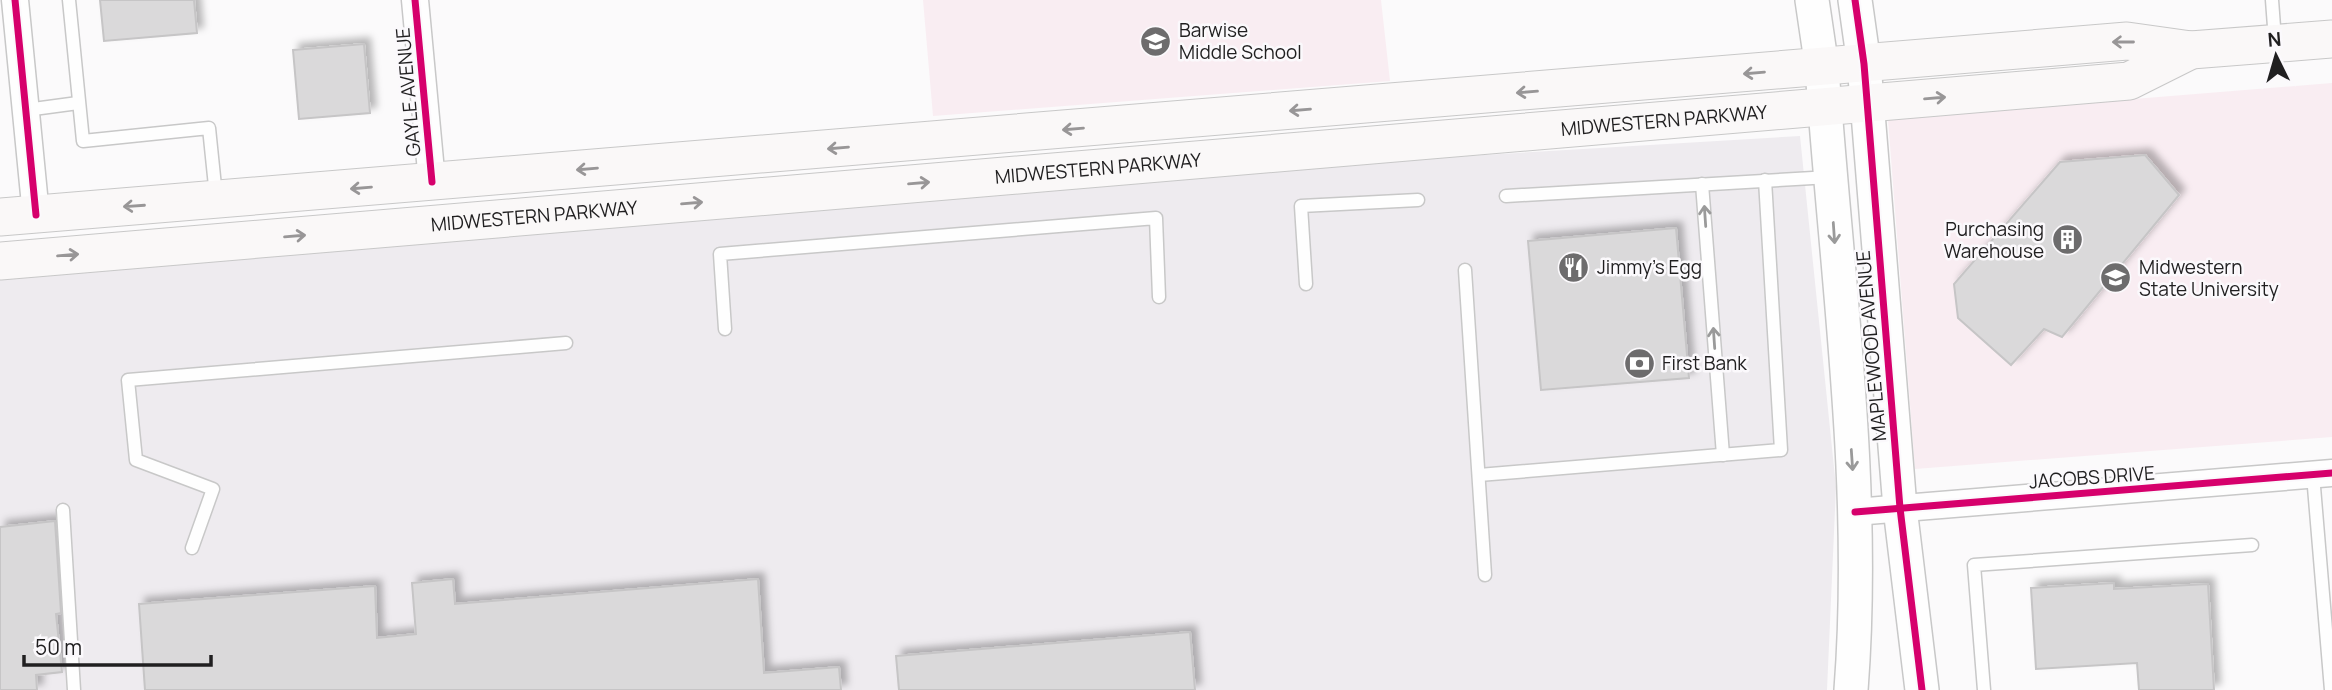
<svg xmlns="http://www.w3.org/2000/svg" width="2332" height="690" font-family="Manrope,sans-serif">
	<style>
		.built { fill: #eeebef }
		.education { fill: #f9edf2 }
		.building { fill: #dad9da; stroke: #c6c5c6; stroke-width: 2; filter: url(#shadow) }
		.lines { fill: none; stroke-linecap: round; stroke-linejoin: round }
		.service-casing { stroke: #c8c8c8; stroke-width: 15 }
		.minor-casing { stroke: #c8c8c8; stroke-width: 29 }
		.tertiary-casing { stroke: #c8c8c8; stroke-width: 36 }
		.secondary-casing { stroke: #c8c8c8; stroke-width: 39 }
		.service { stroke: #fefefe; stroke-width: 12 }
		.minor { stroke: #fefefe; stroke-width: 26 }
		.tertiary { stroke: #fefefe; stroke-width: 33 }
		.secondary { stroke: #faf8f8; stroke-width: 37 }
		.cycleway-casing { stroke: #fbf9fc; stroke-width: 11 }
		.cycleway { stroke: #d6006c; stroke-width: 7 }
		.oneway { stroke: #989697 }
		.oneway2 { stroke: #9a9a9a }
		.labels { text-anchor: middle; stroke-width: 5; stroke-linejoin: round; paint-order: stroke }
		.poi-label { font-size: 19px; fill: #201f20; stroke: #fbf9fc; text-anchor: start }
		.street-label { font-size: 19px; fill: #201f20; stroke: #fbf9fc }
	</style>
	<defs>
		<filter id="shadow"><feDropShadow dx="6" dy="-6" stdDeviation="3.5" flood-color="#0004"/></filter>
	</defs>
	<rect width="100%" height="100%" fill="#fbfafb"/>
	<path class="built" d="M1800,136L1836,487L1827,690H0V273L122,260L1467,156Z"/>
	<g class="education">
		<path d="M923,0H1381L1390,81L933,116Z"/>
		<path d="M2332,83V437L1915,469L1888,119Z"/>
	</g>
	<g class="building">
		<path d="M100,0H194L197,33L104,41Z"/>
		<path d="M364,44L370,113L299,119L293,50Z"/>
		<path d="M2145,155L2179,195L2062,337L2044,329L2011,365L1958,318L1954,284L2060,162Z"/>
		<path d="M1676,228L1689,378L1541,390L1528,241Z"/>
		<path d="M55,521L61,613L56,614L62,672L36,675L37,690H0V527Z"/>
		<path d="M453,579L455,604L758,579L764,673L839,667L841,690H145L139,604L375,586L377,638L416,634L412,583Z"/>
		<path d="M2114,583V589L2208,584L2214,690H2139L2137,663L2036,669L2031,588Z"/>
		<path d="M1190,632L1195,690H899L896,656Z"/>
	</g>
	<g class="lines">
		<defs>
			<g id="service">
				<path d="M69,0L83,141L209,128L216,196"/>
				<path d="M2272,0L2275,40"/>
				<path d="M26,110L78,103"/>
				<path d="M1702,184L1723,455"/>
				<path d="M1506,196L1830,177"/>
				<path d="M1465,270L1485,575"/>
				<path d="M1306,284L1301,206L1418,200"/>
				<path d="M725,329L720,254L1156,218L1159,297"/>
				<path d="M1479,475L1781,450L1765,180"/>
				<path d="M2313,475L2331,690"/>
				<path d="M63,510L74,690"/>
				<path d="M192,548L213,489L136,460L128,380L566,343"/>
				<path d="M1984,690L1974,565L2252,545"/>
			</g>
			<g id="minor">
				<path d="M15,0L36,215"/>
				<path d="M415,0L432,182"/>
				<path d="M1855,512L2332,473"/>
			</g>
			<g id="tertiary">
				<path d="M1812,0L1822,68C1836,274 1867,484 1851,690"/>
				<path d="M1855,0L1864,64L1900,508L1922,690"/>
			</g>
			<g id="secondary">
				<path d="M0,217L2127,41L2191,50L2332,39"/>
				<path id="s1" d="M0,261L2129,81L2191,50"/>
			</g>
		</defs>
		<use href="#service" class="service-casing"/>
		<use href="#minor" class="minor-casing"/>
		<use href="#tertiary" class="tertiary-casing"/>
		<use href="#secondary" class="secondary-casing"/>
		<use href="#service" class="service"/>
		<use href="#minor" class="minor"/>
		<use href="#tertiary" class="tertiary"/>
		<use href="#secondary" class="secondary"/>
		<defs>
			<g id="cycleway">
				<path d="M15,0L36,215"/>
				<path d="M415,0L432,182"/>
				<path d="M1855,0L1864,64L1900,508L1922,690"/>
				<path d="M1855,512L2332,473"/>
			</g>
		</defs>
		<use href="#cycleway" class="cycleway-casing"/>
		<use href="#cycleway" class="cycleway"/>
	</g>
	<defs><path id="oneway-shaft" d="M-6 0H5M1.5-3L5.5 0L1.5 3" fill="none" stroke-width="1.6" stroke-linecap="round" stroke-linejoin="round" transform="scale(1.75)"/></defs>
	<g class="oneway">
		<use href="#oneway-shaft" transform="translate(2123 42) rotate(180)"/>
		<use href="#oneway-shaft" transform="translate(1754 73) rotate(175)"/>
		<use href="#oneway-shaft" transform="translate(1527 92) rotate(175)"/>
		<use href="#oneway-shaft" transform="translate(1935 98) rotate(-5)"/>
		<use href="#oneway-shaft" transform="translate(1300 110) rotate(175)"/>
		<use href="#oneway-shaft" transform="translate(1073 129) rotate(175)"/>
		<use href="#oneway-shaft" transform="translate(838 148) rotate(175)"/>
		<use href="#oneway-shaft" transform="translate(587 169) rotate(175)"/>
		<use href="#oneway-shaft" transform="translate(919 183) rotate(-5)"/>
		<use href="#oneway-shaft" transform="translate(361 188) rotate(175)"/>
		<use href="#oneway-shaft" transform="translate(692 203) rotate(-5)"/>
		<use href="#oneway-shaft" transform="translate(134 206) rotate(176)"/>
		<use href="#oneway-shaft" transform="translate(295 236) rotate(-5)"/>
		<use href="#oneway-shaft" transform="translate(68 255) rotate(-5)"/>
	</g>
	<g class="oneway2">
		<use href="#oneway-shaft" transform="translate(1705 216) rotate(-94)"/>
		<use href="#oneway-shaft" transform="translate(1834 233) rotate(86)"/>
		<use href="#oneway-shaft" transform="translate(1714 338) rotate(-94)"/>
		<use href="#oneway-shaft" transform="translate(1852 460) rotate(86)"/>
	</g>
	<defs>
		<symbol id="school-disc" viewBox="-11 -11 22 22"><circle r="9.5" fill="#6d6c6d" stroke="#fbf9fc"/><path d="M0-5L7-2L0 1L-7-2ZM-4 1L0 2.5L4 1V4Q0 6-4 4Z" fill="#fff"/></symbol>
		<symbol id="building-disc" viewBox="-11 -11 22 22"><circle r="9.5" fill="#6d6c6d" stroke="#fbf9fc"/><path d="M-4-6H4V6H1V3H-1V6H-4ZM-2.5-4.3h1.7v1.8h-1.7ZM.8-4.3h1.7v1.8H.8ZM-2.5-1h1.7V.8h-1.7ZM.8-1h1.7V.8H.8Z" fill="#fff"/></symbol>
		<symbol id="restaurant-disc" viewBox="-11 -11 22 22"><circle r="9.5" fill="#6d6c6d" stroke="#fbf9fc"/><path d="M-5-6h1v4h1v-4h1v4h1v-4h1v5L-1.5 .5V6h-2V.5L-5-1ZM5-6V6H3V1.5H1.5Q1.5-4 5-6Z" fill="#fff"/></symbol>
		<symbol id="university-disc" viewBox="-11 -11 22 22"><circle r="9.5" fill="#6d6c6d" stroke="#fbf9fc"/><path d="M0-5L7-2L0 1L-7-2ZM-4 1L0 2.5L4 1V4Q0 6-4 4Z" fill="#fff"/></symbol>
		<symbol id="bank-disc" viewBox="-11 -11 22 22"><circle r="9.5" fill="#6d6c6d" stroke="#fbf9fc"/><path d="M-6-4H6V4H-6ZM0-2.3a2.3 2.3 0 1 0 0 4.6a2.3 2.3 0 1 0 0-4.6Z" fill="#fff"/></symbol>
	</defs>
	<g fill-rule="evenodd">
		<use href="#school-disc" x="1138" y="24" width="35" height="35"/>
		<use href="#building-disc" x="2050" y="222" width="35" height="35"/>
		<use href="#restaurant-disc" x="1556" y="250" width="35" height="35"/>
		<use href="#university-disc" x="2098" y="260" width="35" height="35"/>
		<use href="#bank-disc" x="1622" y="346" width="35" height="35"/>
	</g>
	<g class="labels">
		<g class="poi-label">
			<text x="1179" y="37">Barwise<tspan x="1179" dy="22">Middle School</tspan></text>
			<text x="2044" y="236" text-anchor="end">Purchasing<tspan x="2044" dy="22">Warehouse</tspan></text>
			<text x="1597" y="274">Jimmy's Egg</text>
			<text x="2139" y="274">Midwestern<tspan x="2139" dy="22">State University</tspan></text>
			<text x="1662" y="370">First Bank</text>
		</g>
		<g class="street-label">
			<text transform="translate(408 92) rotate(-95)" y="7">GAYLE AVENUE</text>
			<text dy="7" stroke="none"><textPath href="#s1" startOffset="1670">MIDWESTERN PARKWAY</textPath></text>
			<text dy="7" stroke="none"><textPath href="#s1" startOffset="1102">MIDWESTERN PARKWAY</textPath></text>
			<text dy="7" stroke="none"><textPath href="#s1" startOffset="536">MIDWESTERN PARKWAY</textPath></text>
			<text transform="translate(1871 346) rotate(-95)" y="7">MAPLEWOOD AVENUE</text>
			<text transform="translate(2092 477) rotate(-4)" y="7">JACOBS DRIVE</text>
		</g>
	</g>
	<g transform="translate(2276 56) rotate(355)" stroke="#fbf9fc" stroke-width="5" paint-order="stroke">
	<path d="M0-5L12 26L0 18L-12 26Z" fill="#201f20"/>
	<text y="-10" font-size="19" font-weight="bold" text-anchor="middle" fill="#201f20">N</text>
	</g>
	<path d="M24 655v10h187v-10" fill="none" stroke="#201f20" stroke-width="3.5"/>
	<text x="35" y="655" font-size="21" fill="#201f20" stroke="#fbf9fc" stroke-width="5" paint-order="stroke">50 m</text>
</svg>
